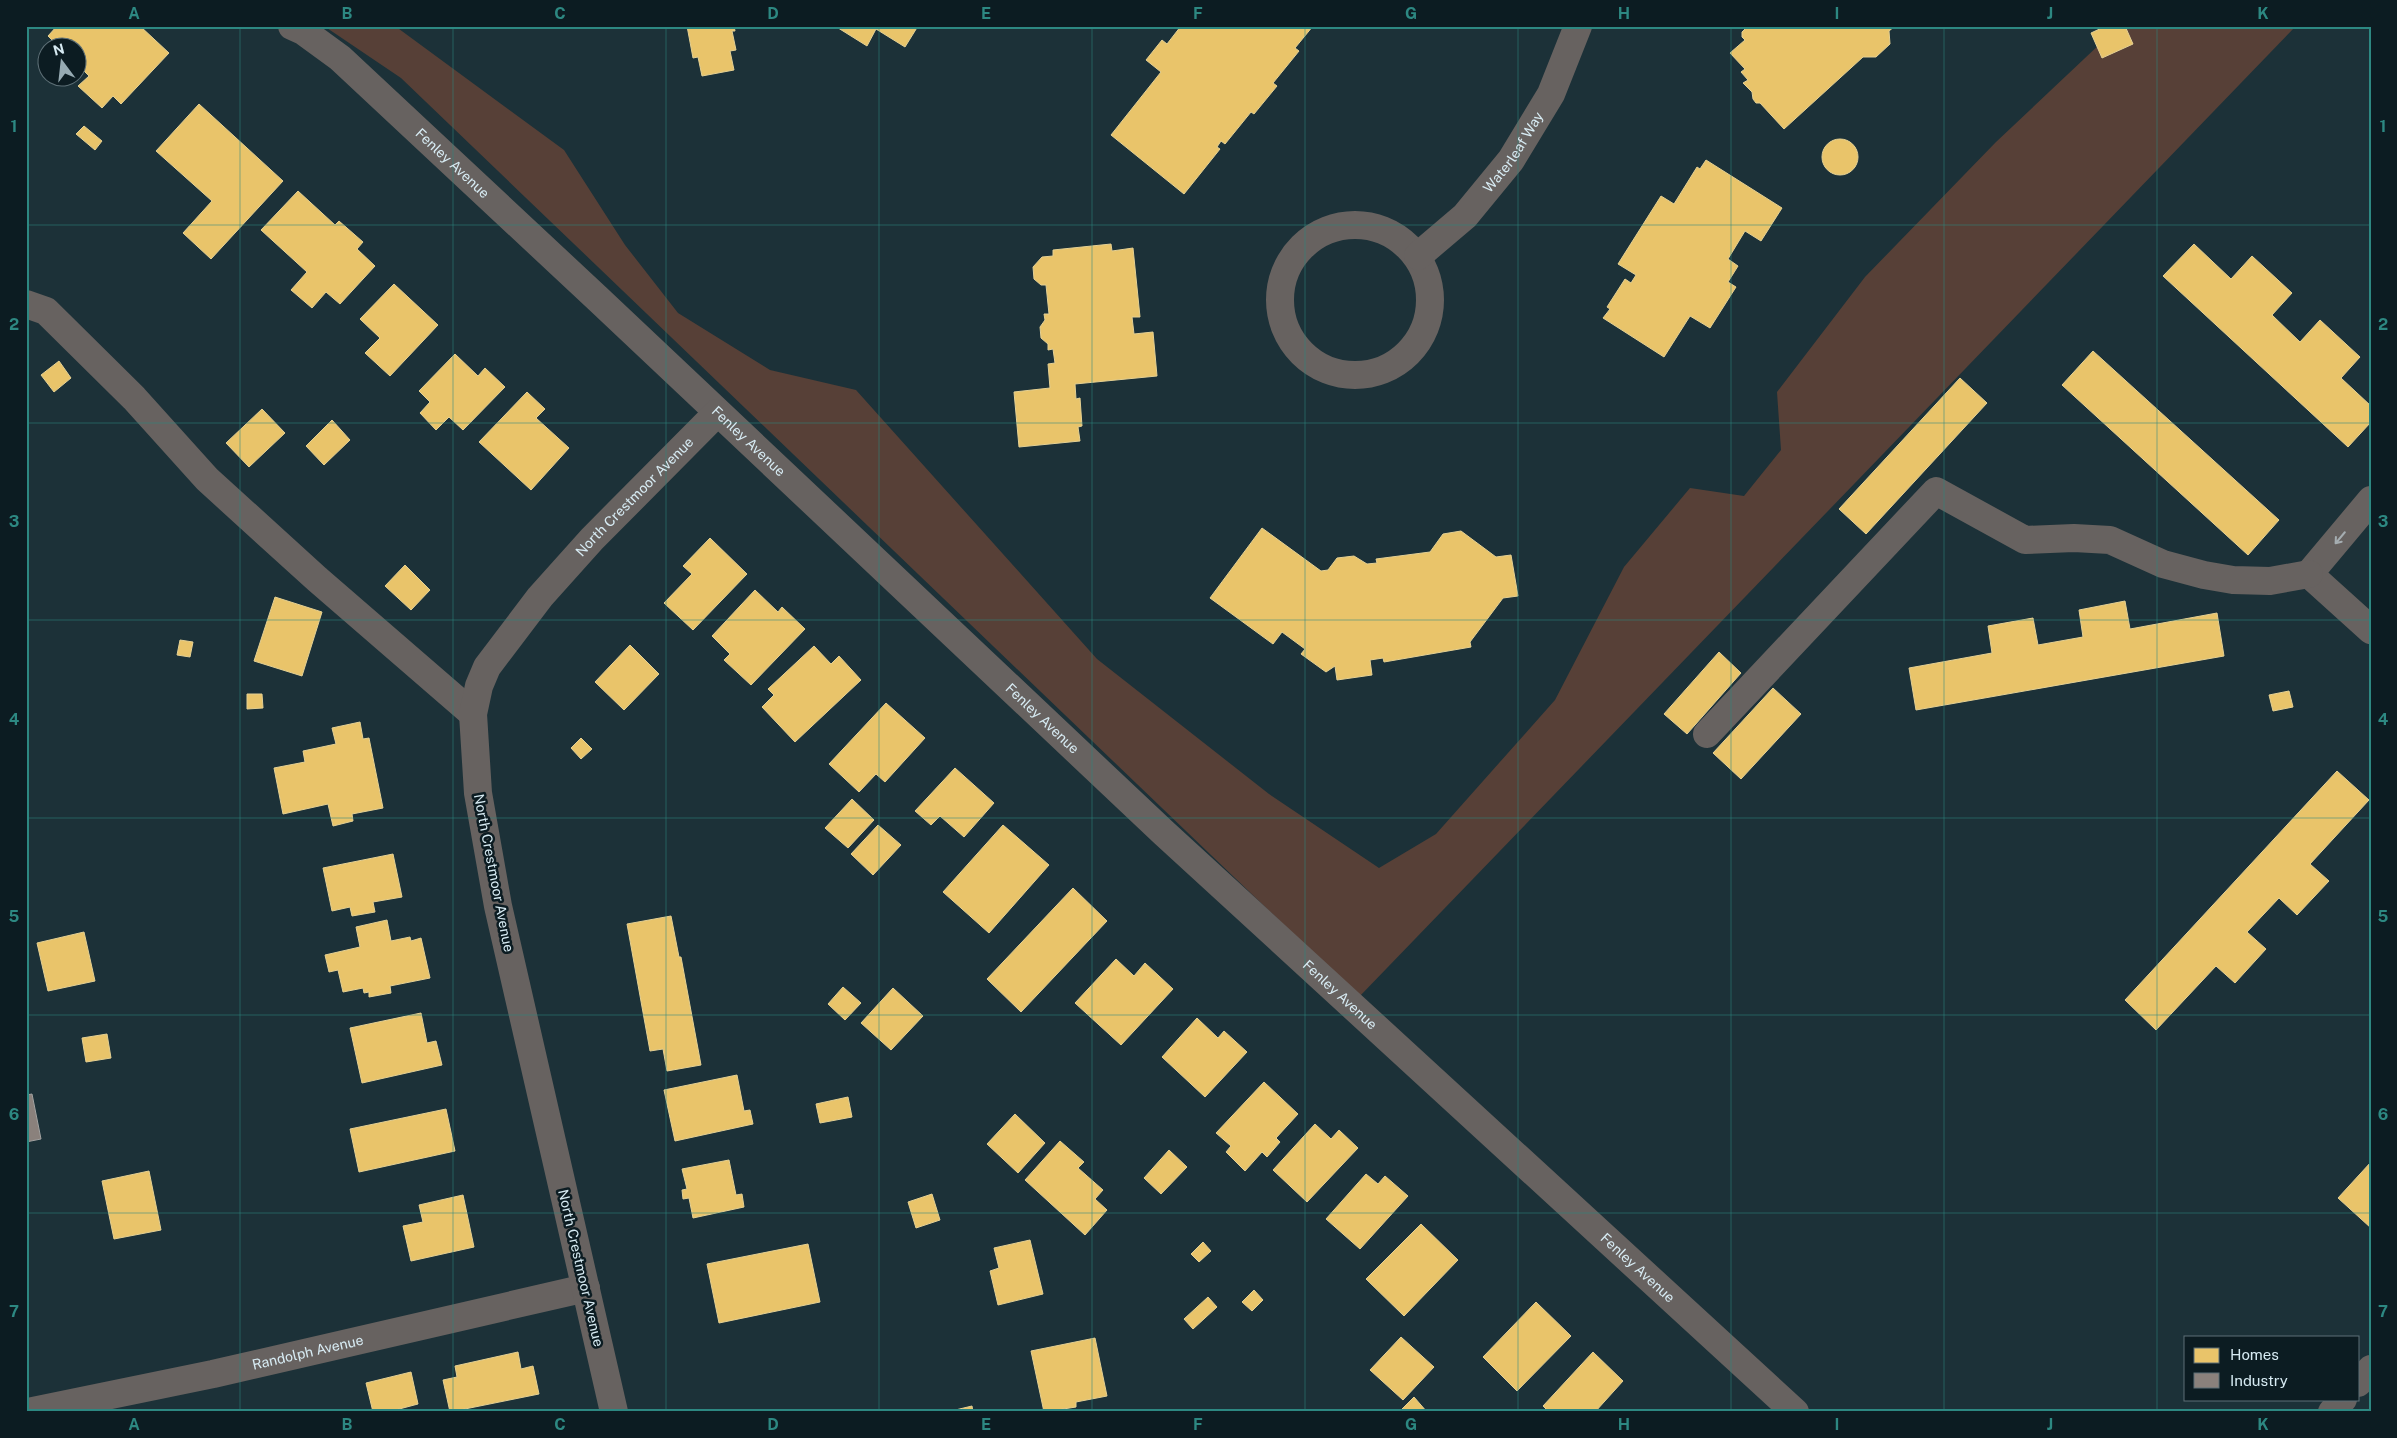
<svg xmlns="http://www.w3.org/2000/svg" width="2397" height="1438" font-family="'Public Sans',sans-serif">
	<style>
		.green { fill: #574037 }
		.homes { fill: #e9c46a; stroke: #e4d093 }
		.industry { fill: #8a817c; stroke: #a1a1a0 }
		.lines { fill: none; stroke-linecap: round; stroke-linejoin: round }
		.minor { stroke: #676260; stroke-width: 28 }
		.oneway { stroke: #a5adb1 }
		.grid { fill: none; stroke: #2d8882; stroke-width: 1; stroke-opacity: 0.55 }
		.labels { text-anchor: middle; stroke-width: 5; stroke-linejoin: round; paint-order: stroke }
		.street-label { font-size: 14px; fill: #d7ebf3; stroke: #0c1c22 }
		.neatline { fill: none; stroke: #2d8882; stroke-width: 2 }
		.grid-label { font-size: 16px; text-anchor: middle; font-weight: bold; fill: #2d8882 }
	</style>
	<rect width="100%" height="100%" fill="#1c3138"/>
	<path class="green" d="M324,26H395L564,150L625,245L678,313L770,370L856,390L1097,659L1269,794L1379,868L1436,834L1555,700L1624,567L1690,488L1744,496L1781,450L1777,392L1865,277L1996,142L2119,26H2296L1359,997L401,78Z"/>
	<g class="homes">
		<path d="M57,26H140L169,53L121,104L113,96L102,108L78,86L89,76L78,65V48H60L48,36Z"/>
		<path d="M687,26H734L735,31H732L736,50L730,51L734,70L702,76L698,57L693,58Z"/>
		<path d="M835,26H918L905,47L876,29L867,46Z"/>
		<path d="M1181,26H1313L1295,48L1299,51L1273,83L1277,86L1254,114L1251,112L1225,144L1221,141L1217,147L1220,149L1184,194L1111,135L1161,72L1146,60L1162,40L1167,44Z"/>
		<path d="M1748,26H1895L1889,31L1890,44L1876,57H1863L1784,129L1760,103H1756L1753,99L1752,92L1743,83L1748,80L1741,72L1745,69L1730,53L1745,40L1742,37V32Z"/>
		<path d="M2106,26H2125L2133,44L2102,58L2091,33Z"/>
		<path d="M199,104L283,181L211,259L183,233L212,201L156,151Z"/>
		<path d="M84,126L102,141L95,150L76,134Z"/>
		<circle cx="1840" cy="157" r="18"/>
		<path d="M1706,160L1782,208L1761,241L1745,231L1728,259L1738,266L1728,282L1736,287L1710,328L1690,316L1664,357L1603,318L1610,309L1607,307L1625,279L1631,283L1636,275L1618,264L1661,196L1674,204L1697,167L1700,169Z"/>
		<path d="M298,191L335,225L339,221L363,242L357,249L375,266L340,304L326,292L312,308L291,290L307,272L261,230Z"/>
		<path d="M1111,244L1112,251L1133,248L1140,317H1132L1134,334L1153,332L1157,376L1075,384L1076,399L1080,398L1082,426L1078,427L1080,441L1019,447L1014,392L1050,388L1048,364L1055,363L1053,349L1048,350V344L1041,338L1040,327L1045,320L1044,314H1049L1046,285H1041L1034,279L1033,267L1042,257L1053,256V250Z"/>
		<path d="M2194,244L2231,279L2252,256L2292,293L2272,315L2300,342L2320,320L2360,357L2341,378L2371,406V422L2348,447L2163,276Z"/>
		<path d="M394,284L438,325L390,376L365,353L380,338L360,319Z"/>
		<path d="M2093,351L2279,520L2248,555L2062,385Z"/>
		<path d="M455,354L478,376L485,368L505,387L463,430L449,417L436,430L420,413L430,402L419,391Z"/>
		<path d="M59,361L71,378L54,392L41,375Z"/>
		<path d="M1960,378L1987,403L1866,534L1839,509Z"/>
		<path d="M527,392L545,409L536,418L569,448L531,490L479,442Z"/>
		<path d="M262,409L285,433L249,467L226,443Z"/>
		<path d="M332,420L350,440L324,465L306,446Z"/>
		<path d="M1262,528L1321,571L1328,570L1337,558L1354,556L1367,564L1377,563L1376,559L1430,552L1443,534L1461,531L1496,557L1511,555L1518,596L1503,598L1470,642L1471,647L1384,662L1383,658L1370,660L1372,675L1337,680L1335,666L1326,672L1301,654L1305,649L1282,632L1273,644L1210,598Z"/>
		<path d="M710,538L747,574L693,630L664,603L692,574L683,566Z"/>
		<path d="M405,565L430,590L411,610L385,586Z"/>
		<path d="M755,590L778,612L782,607L805,629L751,685L724,660L730,654L712,636Z"/>
		<path d="M275,597L322,612L302,676L254,661Z"/>
		<path d="M2125,601L2130,629L2217,613L2224,656L1916,710L1909,668L1992,653L1988,626L2033,618L2038,645L2083,637L2079,610Z"/>
		<path d="M180,640L193,642L190,657L177,655Z"/>
		<path d="M630,645L659,674L624,710L595,682Z"/>
		<path d="M814,646L831,664L839,656L861,680L795,742L762,707L774,695L768,689Z"/>
		<path d="M1719,652L1741,673L1687,734L1664,714Z"/>
		<path d="M1773,688L1801,714L1741,779L1713,753Z"/>
		<path d="M2289,691L2293,707L2273,711L2269,695Z"/>
		<path d="M247,694H262L263,708L247,709Z"/>
		<path d="M886,703L925,738L885,782L876,774L859,792L829,764Z"/>
		<path d="M360,722L363,739L369,738L383,808L352,814L353,821L333,826L328,804L283,814L274,768L305,762L303,751L336,744L332,728Z"/>
		<path d="M581,738L592,749L581,759L571,748Z"/>
		<path d="M955,768L994,803L964,837L940,816L931,825L915,811Z"/>
		<path d="M2337,771L2369,800L2310,864L2329,881L2297,915L2279,898L2247,932L2266,949L2235,983L2216,966L2156,1030L2125,1000Z"/>
		<path d="M852,799L874,820L848,848L825,828Z"/>
		<path d="M878,825L901,845L873,875L851,854Z"/>
		<path d="M1003,825L1049,865L989,933L943,892Z"/>
		<path d="M393,854L402,897L373,902L375,912L352,916L350,907L332,911L323,868Z"/>
		<path d="M1073,888L1107,921L1021,1012L987,979Z"/>
		<path d="M671,916L679,957H681L701,1065L667,1071L663,1049L650,1051L627,924Z"/>
		<path d="M387,920L391,941L410,937L411,941L421,938L430,978L390,986L391,993L369,997V992L364,993L363,988L343,992L338,970L329,972L325,955L360,947L356,927Z"/>
		<path d="M84,932L95,981L48,991L37,943Z"/>
		<path d="M1116,959L1134,976L1145,963L1173,989L1121,1045L1075,1003Z"/>
		<path d="M843,987L861,1003L845,1020L828,1004Z"/>
		<path d="M893,988L923,1016L891,1050L861,1023Z"/>
		<path d="M421,1013L427,1043L436,1041L442,1065L362,1083L350,1028Z"/>
		<path d="M1197,1018L1218,1038L1224,1031L1247,1052L1205,1097L1162,1057Z"/>
		<path d="M107,1034L111,1058L86,1062L82,1038Z"/>
		<path d="M737,1075L744,1111L750,1110L753,1124L675,1141L664,1090Z"/>
		<path d="M1264,1082L1298,1114L1276,1138L1280,1142L1267,1157L1262,1152L1245,1171L1226,1152L1231,1146L1216,1133Z"/>
		<path d="M848,1097L852,1117L820,1123L816,1104Z"/>
		<path d="M446,1109L455,1151L359,1172L350,1129Z"/>
		<path d="M1015,1114L1045,1143L1018,1173L987,1144Z"/>
		<path d="M1315,1124L1331,1139L1339,1130L1358,1148L1307,1202L1273,1170Z"/>
		<path d="M1060,1141L1084,1162L1078,1168L1103,1190L1095,1199L1107,1210L1085,1235L1025,1180Z"/>
		<path d="M1169,1150L1187,1167L1161,1194L1144,1178Z"/>
		<path d="M729,1160L736,1195L742,1194L744,1207L693,1218L689,1198L683,1199L682,1190L687,1189L682,1169Z"/>
		<path d="M2371,1162V1228L2338,1198Z"/>
		<path d="M149,1171L161,1230L114,1239L102,1181Z"/>
		<path d="M1366,1174L1378,1184L1385,1176L1408,1196L1360,1249L1326,1219Z"/>
		<path d="M932,1194L940,1220L916,1228L908,1202Z"/>
		<path d="M463,1195L474,1247L411,1261L403,1226L423,1222L419,1205Z"/>
		<path d="M1421,1224L1458,1260L1404,1316L1366,1279Z"/>
		<path d="M1030,1240L1043,1294L998,1305L990,1271L999,1268L994,1248Z"/>
		<path d="M1203,1242L1211,1251L1199,1262L1191,1254Z"/>
		<path d="M808,1244L820,1302L719,1323L707,1264Z"/>
		<path d="M1254,1290L1263,1300L1252,1311L1242,1302Z"/>
		<path d="M1208,1297L1217,1307L1193,1329L1184,1319Z"/>
		<path d="M1536,1302L1571,1336L1517,1391L1483,1357Z"/>
		<path d="M1401,1337L1434,1367L1403,1400L1370,1370Z"/>
		<path d="M1095,1338L1107,1396L1076,1402V1407L1044,1412L1031,1351Z"/>
		<path d="M518,1352L521,1369L533,1366L539,1394L450,1412L443,1380L457,1377L455,1366Z"/>
		<path d="M1593,1352L1623,1381L1595,1412H1549L1543,1406Z"/>
		<path d="M411,1372L418,1404L388,1412H373L366,1383Z"/>
		<path d="M1414,1397L1427,1412H1399Z"/>
		<path d="M972,1406L973,1412H947Z"/>
	</g>
	<path class="industry" d="M32,1094L41,1139L26,1142V1095Z"/>
	<g class="lines">
		<g class="minor">
			<path id="s1" d="M292,26L303,31L340,58L597,298L1164,833L1795,1412"/>
			<circle cx="1355" cy="300" r="75"/>
			<path id="s2" d="M1418,256L1465,216L1511,160L1551,94L1578,26"/>
			<path d="M26,304L46,311L134,398L207,479L317,579L473,714"/>
			<path d="M2371,500L2309,574L2371,630"/>
			<path d="M1707,734L1936,491L2025,540L2074,538L2110,540L2163,564L2204,575L2233,580L2270,581L2309,574"/>
			<path d="M2358,1383L2371,1369"/>
			<path id="s3" d="M28,1412L213,1374L586,1288"/>
			<path id="s4" d="M614,1412L498,906L478,793L473,714L479,686L487,667L540,597L592,539L717,413"/>
			<path d="M2332,1412L2343,1399"/>
		</g>
	</g>
	<defs><path id="oneway-shaft" d="M-6 0H5M1.5-3L5.5 0L1.5 3" fill="none" stroke-width="1.6" stroke-linecap="round" stroke-linejoin="round" transform="scale(1.25)"/></defs>
	<use class="oneway" href="#oneway-shaft" transform="translate(2340 538) rotate(130)"/>
	<path class="grid" d="M240,26V1412M453,26V1412M666,26V1412M879,26V1412M1092,26V1412M1305,26V1412M1518,26V1412M1731,26V1412M1944,26V1412M2157,26V1412M26,225H2371M26,423H2371M26,620H2371M26,818H2371M26,1015H2371M26,1213H2371"/>
	<g class="labels">
		<g class="street-label">
			<text dy="5" stroke="none"><textPath href="#s2" startOffset="142">Waterleaf Way</textPath></text>
			<text dy="5" stroke="none"><textPath href="#s1" startOffset="212">Fenley Avenue</textPath></text>
			<text dy="5" stroke="none"><textPath href="#s1" startOffset="618">Fenley Avenue</textPath></text>
			<text dy="5" stroke="none"><textPath href="#s4" startOffset="988">North Crestmoor Avenue</textPath></text>
			<text dy="5" stroke="none"><textPath href="#s1" startOffset="1022">Fenley Avenue</textPath></text>
			<text transform="translate(494 873) rotate(79)" y="5">North Crestmoor Avenue</text>
			<text dy="5" stroke="none"><textPath href="#s1" startOffset="1428">Fenley Avenue</textPath></text>
			<text transform="translate(581 1268) rotate(77)" y="5">North Crestmoor Avenue</text>
			<text dy="5" stroke="none"><textPath href="#s1" startOffset="1832">Fenley Avenue</textPath></text>
			<text dy="5" stroke="none"><textPath href="#s3" startOffset="286">Randolph Avenue</textPath></text>
		</g>
	</g>
	<rect width="2397" height="1438" fill="none" stroke="#0c1c22" stroke-width="55"/>
	<rect x="2184" y="1336" width="175" height="65" fill="#0c1c22" stroke="#5d6f76"/>
	<rect x="2194" y="1348" width="25" height="15" fill="#e9c46a" stroke="#5d6f76"/>
	<text x="2230" y="1360" font-size="15" fill="#d7ebf3">Homes</text>
	<rect x="2194" y="1373" width="25" height="15" fill="#8a817c" stroke="#5d6f76"/>
	<text x="2230" y="1386" font-size="15" fill="#d7ebf3">Industry</text>
	<g transform="translate(62 62) rotate(345)"><circle r="24" fill="#0c1c22" stroke="#5d6f76"/>
	<path d="M0-4L9 19L0 12L-9 19Z" fill="#96aab2"/>
	<text y="-8" font-size="14" font-weight="bold" text-anchor="middle" fill="#d7ebf3">N</text>
	</g>
	<rect x="28" y="28" width="2342" height="1382" class="neatline"/>
	<g class="grid-label">
		<text x="134" y="19">A</text>
		<text x="347" y="19">B</text>
		<text x="560" y="19">C</text>
		<text x="773" y="19">D</text>
		<text x="986" y="19">E</text>
		<text x="1198" y="19">F</text>
		<text x="1411" y="19">G</text>
		<text x="1624" y="19">H</text>
		<text x="1837" y="19">I</text>
		<text x="2050" y="19">J</text>
		<text x="2263" y="19">K</text>
		<text x="14" y="132">1</text>
		<text x="2383" y="132">1</text>
		<text x="14" y="330">2</text>
		<text x="2383" y="330">2</text>
		<text x="14" y="527">3</text>
		<text x="2383" y="527">3</text>
		<text x="14" y="725">4</text>
		<text x="2383" y="725">4</text>
		<text x="14" y="922">5</text>
		<text x="2383" y="922">5</text>
		<text x="14" y="1120">6</text>
		<text x="2383" y="1120">6</text>
		<text x="14" y="1317">7</text>
		<text x="2383" y="1317">7</text>
		<text x="134" y="1430">A</text>
		<text x="347" y="1430">B</text>
		<text x="560" y="1430">C</text>
		<text x="773" y="1430">D</text>
		<text x="986" y="1430">E</text>
		<text x="1198" y="1430">F</text>
		<text x="1411" y="1430">G</text>
		<text x="1624" y="1430">H</text>
		<text x="1837" y="1430">I</text>
		<text x="2050" y="1430">J</text>
		<text x="2263" y="1430">K</text>
	</g>
</svg>
